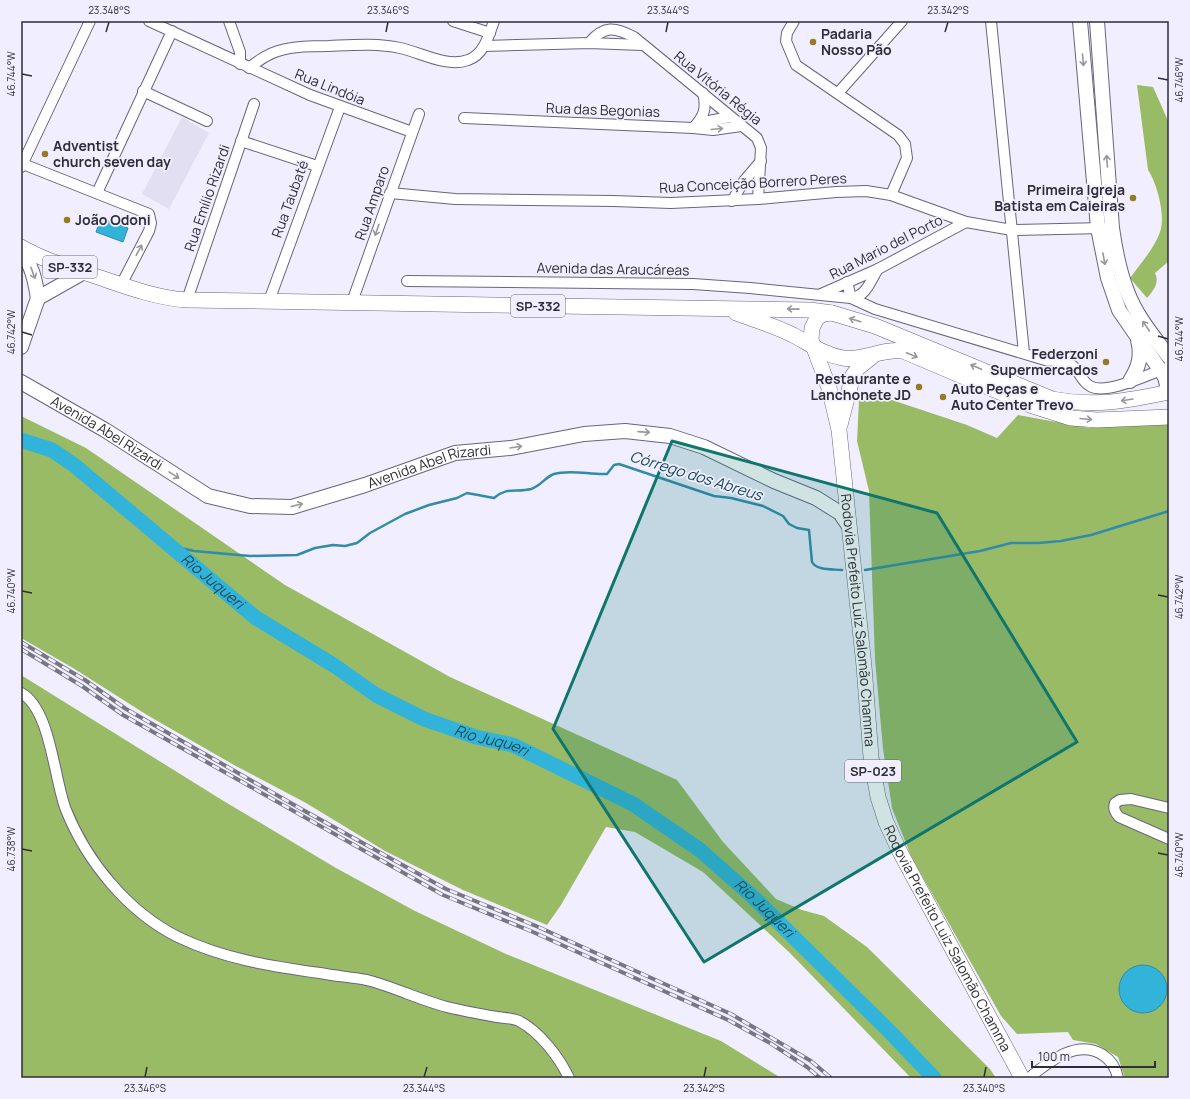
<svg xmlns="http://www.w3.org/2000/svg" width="1190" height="1099" font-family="Manrope,sans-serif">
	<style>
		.built { fill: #e2dff2 }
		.forest { fill: #99bb65 }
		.water { fill: #32b3da; stroke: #318ba9 }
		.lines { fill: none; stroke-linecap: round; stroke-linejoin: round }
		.stream { stroke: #318ba9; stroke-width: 2.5 }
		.river { stroke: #32b3da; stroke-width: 15 }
		.street-casing { stroke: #68657b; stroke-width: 12 }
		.secondary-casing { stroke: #68657b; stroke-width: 16 }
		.primary-casing { stroke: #68657b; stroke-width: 16 }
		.street { stroke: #fff; stroke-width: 10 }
		.secondary { stroke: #fff; stroke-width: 14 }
		.primary { stroke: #fff; stroke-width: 15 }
		.rail-casing { stroke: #787682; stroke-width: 4 }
		.rail { stroke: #f1efff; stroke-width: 2.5; stroke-dasharray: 8; stroke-linecap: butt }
		.oneway { stroke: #97969b }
		.marked { fill: #0f766e; fill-opacity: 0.2; stroke: #0f766e; stroke-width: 3; stroke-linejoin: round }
		.ticks { fill: none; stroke: #2f2d37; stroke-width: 1.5 }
		.poi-dot { fill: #957c23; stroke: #f1efff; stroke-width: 1.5 }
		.labels { text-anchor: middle; stroke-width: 3.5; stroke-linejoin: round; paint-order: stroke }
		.shield { fill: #f1efff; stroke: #696773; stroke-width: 1 }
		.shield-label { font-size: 13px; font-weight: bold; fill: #2f2d37 }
		.poi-label { font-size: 14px; font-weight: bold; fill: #2f2d37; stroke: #f1efff; text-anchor: start }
		.street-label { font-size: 14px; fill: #2f2d37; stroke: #f1efff }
		.water-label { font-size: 15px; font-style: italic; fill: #164a5b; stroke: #f1efff }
		.neatline { fill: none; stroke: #2f2d37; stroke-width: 1.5 }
		.ticks-label { font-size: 10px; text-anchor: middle; fill: #2f2d37 }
	</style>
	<rect width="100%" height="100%" fill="#f1efff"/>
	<path class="built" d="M182,117L209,133L169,209L142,194Z"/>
	<g class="forest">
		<path d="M1137,85L1153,87L1169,123V261L1155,273C1160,283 1153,291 1147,298L1130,278C1140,264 1154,249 1160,232C1166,216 1157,183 1148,170Z"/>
		<path d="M868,392L967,425L997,438L1018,415L1089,428L1169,422V1078H1125L1118,1057L1096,1044L1073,1040L1068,1032L1017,1034L1001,1016L911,856L892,808L883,749L875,659L869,491L857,441L859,400Z"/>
		<path d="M21,416L86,448L285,585L450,677L677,780L723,842L776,899L802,910L824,916L867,947L990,1069L996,1078H911L790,953L703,872L635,832L606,827L561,905L547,925L463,890L385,851L306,803L234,765L147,715L73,668L21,638Z"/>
		<path d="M21,675L222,800L336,868L415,911L506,954L721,1041L781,1078H21Z"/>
	</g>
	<g class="water">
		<path d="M101,218L128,228L123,242L96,232Z"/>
		<circle cx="1143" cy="989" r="24"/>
	</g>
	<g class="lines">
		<g class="stream">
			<path d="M172,546L194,551L250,556L297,555L315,548L333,545L345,546L357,543L370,533L405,514L429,505L457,498L467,493L494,498C508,486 516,493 531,489C541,486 545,477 554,474C571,469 590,475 607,474L614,465L619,464L714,496L731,498L763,506L783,516L789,524L797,528L809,530L812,562C817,571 833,569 842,570"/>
			<path d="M865,570L980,551L1011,543H1038L1061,541L1091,535L1169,511"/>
		</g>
		<path class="river" id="s1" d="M21,440L52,450L74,465L256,618L335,666L376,695L424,719L476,737L513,745L633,804L700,850L752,896L889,1031L934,1078"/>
		<defs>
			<g id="street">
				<path d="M149,21L310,95L412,132"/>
				<path d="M229,21L240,52V64"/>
				<path d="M453,21L490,33"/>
				<path d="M794,21L787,33L786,41L796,65L898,135L905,144L907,158L891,195"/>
				<path d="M991,21L1024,353"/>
				<path d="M589,43C604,25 615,27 634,37L757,138L761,148L758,199"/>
				<path d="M484,46L589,43L642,45"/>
				<path d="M249,68C258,61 267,54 278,51C294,46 312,46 329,46C353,45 376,43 400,48C420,52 447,68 468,60C484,55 489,35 494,21"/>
				<path d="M143,91L207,121"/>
				<path d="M838,93L902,21"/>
				<path d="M464,118L693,128L713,130L741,126"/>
				<path d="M698,123L730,117"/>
				<path d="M693,128C704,117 707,108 703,93"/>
				<path d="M241,141L317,166"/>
				<path d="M23,164L149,214L151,223L149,231L121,285"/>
				<path d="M21,167L90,21"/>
				<path d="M97,193L172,31"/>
				<path d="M390,193L455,199L613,201L671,203L758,199L836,192L866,191L891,195L966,222L1012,230L1104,228"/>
				<path d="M732,201L744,181L761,161"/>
				<path d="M407,281L693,284L750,288L851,298C867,296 870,281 878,269"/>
				<path d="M847,282L851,298L875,309L1045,360C1053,361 1068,360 1074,367C1080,373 1082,382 1090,386C1106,396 1151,373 1169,367"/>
				<path d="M821,294L878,269L966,222"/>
				<path d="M187,300L254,104"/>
				<path d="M269,301L340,107"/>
				<path d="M352,302L419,114"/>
				<path d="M21,693C51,709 54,780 66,810C87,862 128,912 178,937C224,959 270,966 320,973C335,976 351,977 367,980C394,987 420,1000 447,1007C463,1011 480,1014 497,1017C504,1018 513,1018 519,1021C540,1032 559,1057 569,1078"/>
				<path d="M1169,808L1131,799L1120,800L1115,803C1113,809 1115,812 1119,817L1169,839"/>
				<path d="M1029,1078C1048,1062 1078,1038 1103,1055C1112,1061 1116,1068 1118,1078"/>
			</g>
			<g id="secondary">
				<path d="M1080,21L1098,228L1108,278L1119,310L1165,377L1167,385L1166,392"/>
				<path d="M1097,21L1112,228C1115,249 1119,271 1127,291C1136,316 1154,337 1169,357"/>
				<path d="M21,251C32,265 35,280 38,298"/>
				<path d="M38,298L84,272"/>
				<path d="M21,347L38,298"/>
				<path d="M1130,381C1139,367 1142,356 1138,340"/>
				<path id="s2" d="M21,382L105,430L208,496L250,506L292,507L365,485L455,453L511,448L584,434L625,431L670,436L704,447L774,481L816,498L840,513L849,526"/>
			</g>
			<g id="primary">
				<path d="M21,247C43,260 68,267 92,275C122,285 155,298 187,300L810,310L832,313L875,326L1052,399C1096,407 1126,401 1169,392"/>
				<path d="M736,313C755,320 775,326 793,335C810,344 824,355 843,358C864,361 882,348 903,351L1030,405L1071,418L1097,420L1169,417"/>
				<path id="s3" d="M832,313L823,314L817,318L812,328L811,340L829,388L839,430L864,666L871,757L878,797L886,822L899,850L1022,1078"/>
				<path d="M840,425L853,375L858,368L873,356"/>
			</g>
		</defs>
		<use href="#street" class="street-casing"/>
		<use href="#secondary" class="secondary-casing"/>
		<use href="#primary" class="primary-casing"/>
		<use href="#street" class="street"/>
		<use href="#secondary" class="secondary"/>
		<use href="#primary" class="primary"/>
		<defs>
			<g id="rail">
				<path d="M21,642L85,680L126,709L303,810L446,889L536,926L731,1014L811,1061L831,1078"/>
				<path d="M21,649L82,686L123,715L443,895L533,932L728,1020L770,1043L807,1067L820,1078"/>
			</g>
		</defs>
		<use href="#rail" class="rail-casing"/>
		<use href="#rail" class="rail"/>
	</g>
	<defs><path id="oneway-shaft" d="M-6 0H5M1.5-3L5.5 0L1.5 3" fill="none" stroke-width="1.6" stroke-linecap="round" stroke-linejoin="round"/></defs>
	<g class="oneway">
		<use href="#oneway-shaft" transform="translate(1083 60) rotate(85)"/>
		<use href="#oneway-shaft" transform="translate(717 129) rotate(-5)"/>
		<use href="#oneway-shaft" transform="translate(1107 161) rotate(-94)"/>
		<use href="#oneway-shaft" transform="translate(377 230) rotate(109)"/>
		<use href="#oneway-shaft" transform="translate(139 250) rotate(-62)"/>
		<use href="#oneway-shaft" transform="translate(1104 259) rotate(79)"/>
		<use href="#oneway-shaft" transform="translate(33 273) rotate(70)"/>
		<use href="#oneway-shaft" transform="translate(793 309) rotate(-179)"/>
		<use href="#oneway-shaft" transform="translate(855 320) rotate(-163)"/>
		<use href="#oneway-shaft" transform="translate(1146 326) rotate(-124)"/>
		<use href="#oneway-shaft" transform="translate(912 355) rotate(22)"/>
		<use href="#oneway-shaft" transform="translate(976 367) rotate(-157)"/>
		<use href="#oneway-shaft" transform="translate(1127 400) rotate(171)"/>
		<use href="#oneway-shaft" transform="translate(1086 419) rotate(5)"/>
		<use href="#oneway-shaft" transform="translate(644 432) rotate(4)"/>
		<use href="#oneway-shaft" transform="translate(516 447) rotate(-9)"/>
		<use href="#oneway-shaft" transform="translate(174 475) rotate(32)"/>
		<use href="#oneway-shaft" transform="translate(297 505) rotate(-14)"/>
	</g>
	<path class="marked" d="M672,441L937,513L1077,742L704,962L553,729Z"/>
	<path class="ticks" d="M106,32L109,22M386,32L388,22M666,32L668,22M945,32L948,22M22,74L32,76M1158,78L1168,80M22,332L32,335M1158,336L1168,339M22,591L32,593M1158,595L1168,597M22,849L32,851M1158,853L1168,855M145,1077L147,1067M424,1077L427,1067M704,1077L706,1067M984,1077L986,1067"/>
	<g class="poi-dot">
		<circle cx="813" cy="42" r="4"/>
		<circle cx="45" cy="154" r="4"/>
		<circle cx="1133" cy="198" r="4"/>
		<circle cx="67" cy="220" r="4"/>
		<circle cx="1106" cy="362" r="4"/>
		<circle cx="919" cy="387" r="4"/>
		<circle cx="943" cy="397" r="4"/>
	</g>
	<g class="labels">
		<g class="shield">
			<rect x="43" y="256" width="54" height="22" rx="3"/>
			<rect x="511" y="295" width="54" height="22" rx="3"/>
			<rect x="845" y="760" width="56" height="22" rx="3"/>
		</g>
		<g class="shield-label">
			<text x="70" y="272">SP-332</text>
			<text x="538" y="311">SP-332</text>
			<text x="873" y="776">SP-023</text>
		</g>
		<g class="poi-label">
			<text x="821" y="39">Padaria<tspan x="821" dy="16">Nosso Pão</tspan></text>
			<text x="53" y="151">Adventist<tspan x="53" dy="16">church seven day</tspan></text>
			<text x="1125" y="195" text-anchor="end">Primeira Igreja<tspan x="1125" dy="16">Batista em Caieiras</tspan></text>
			<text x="75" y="225">João Odoni</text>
			<text x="1098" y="359" text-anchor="end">Federzoni<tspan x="1098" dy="16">Supermercados</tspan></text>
			<text x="911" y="384" text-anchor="end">Restaurante e<tspan x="911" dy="16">Lanchonete JD</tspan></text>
			<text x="951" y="394">Auto Peças e<tspan x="951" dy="16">Auto Center Trevo</tspan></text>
		</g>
		<g class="street-label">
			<text transform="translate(330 87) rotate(22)" y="5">Rua Lindóia</text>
			<text transform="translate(718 88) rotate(39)" y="5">Rua Vitória Régia</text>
			<text transform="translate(603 110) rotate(2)" y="5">Rua das Begonias</text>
			<text transform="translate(753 183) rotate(-3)" y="5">Rua Conceição Borrero Peres</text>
			<text transform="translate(207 198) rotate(-71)" y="5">Rua Emílio Rizardi</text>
			<text transform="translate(290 199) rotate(-70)" y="5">Rua Taubaté</text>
			<text transform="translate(372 203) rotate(-71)" y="5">Rua Amparo</text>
			<text transform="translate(886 247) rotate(-27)" y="5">Rua Mario del Porto</text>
			<text transform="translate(613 269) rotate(1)" y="5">Avenida das Araucáreas</text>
			<text dy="5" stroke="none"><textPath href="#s2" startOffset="100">Avenida Abel Rizardi</textPath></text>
			<text dy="5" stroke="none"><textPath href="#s2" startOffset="448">Avenida Abel Rizardi</textPath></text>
			<text dy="5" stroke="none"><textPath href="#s3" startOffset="325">Rodovia Prefeito Luiz Salomão Chamma</textPath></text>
			<text dy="5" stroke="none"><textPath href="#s3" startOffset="661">Rodovia Prefeito Luiz Salomão Chamma</textPath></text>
		</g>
		<g class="water-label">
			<text transform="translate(696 476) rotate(17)" y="5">Córrego dos Abreus</text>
			<text dy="5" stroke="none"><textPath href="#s1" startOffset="240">Rio Juqueri</textPath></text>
			<text dy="5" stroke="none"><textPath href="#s1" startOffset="564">Rio Juqueri</textPath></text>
			<text dy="5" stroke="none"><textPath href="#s1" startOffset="888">Rio Juqueri</textPath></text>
		</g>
	</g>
	<rect width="1190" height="1099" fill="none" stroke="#f1efff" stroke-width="44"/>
	<path d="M1032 1061v6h123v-6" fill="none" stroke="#2f2d37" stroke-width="2"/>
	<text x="1038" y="1061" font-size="12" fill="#2f2d37" stroke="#f1efff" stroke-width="3" paint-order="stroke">100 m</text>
	<rect x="22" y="22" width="1146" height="1055" class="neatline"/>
	<g class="ticks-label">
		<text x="109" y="14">23.348°S</text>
		<text x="388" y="14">23.346°S</text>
		<text x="668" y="14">23.344°S</text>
		<text x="948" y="14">23.342°S</text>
		<text transform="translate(11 74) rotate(-90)" y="4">46.744°W</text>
		<text transform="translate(1179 80) rotate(-90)" y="4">46.746°W</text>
		<text transform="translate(11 332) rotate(-90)" y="4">46.742°W</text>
		<text transform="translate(1179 339) rotate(-90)" y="4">46.744°W</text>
		<text transform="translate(11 591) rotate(-90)" y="4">46.740°W</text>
		<text transform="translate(1179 597) rotate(-90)" y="4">46.742°W</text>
		<text transform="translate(11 849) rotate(-90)" y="4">46.738°W</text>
		<text transform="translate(1179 855) rotate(-90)" y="4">46.740°W</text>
		<text x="145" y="1092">23.346°S</text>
		<text x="424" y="1092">23.344°S</text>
		<text x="704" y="1092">23.342°S</text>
		<text x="984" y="1092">23.340°S</text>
	</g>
</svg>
